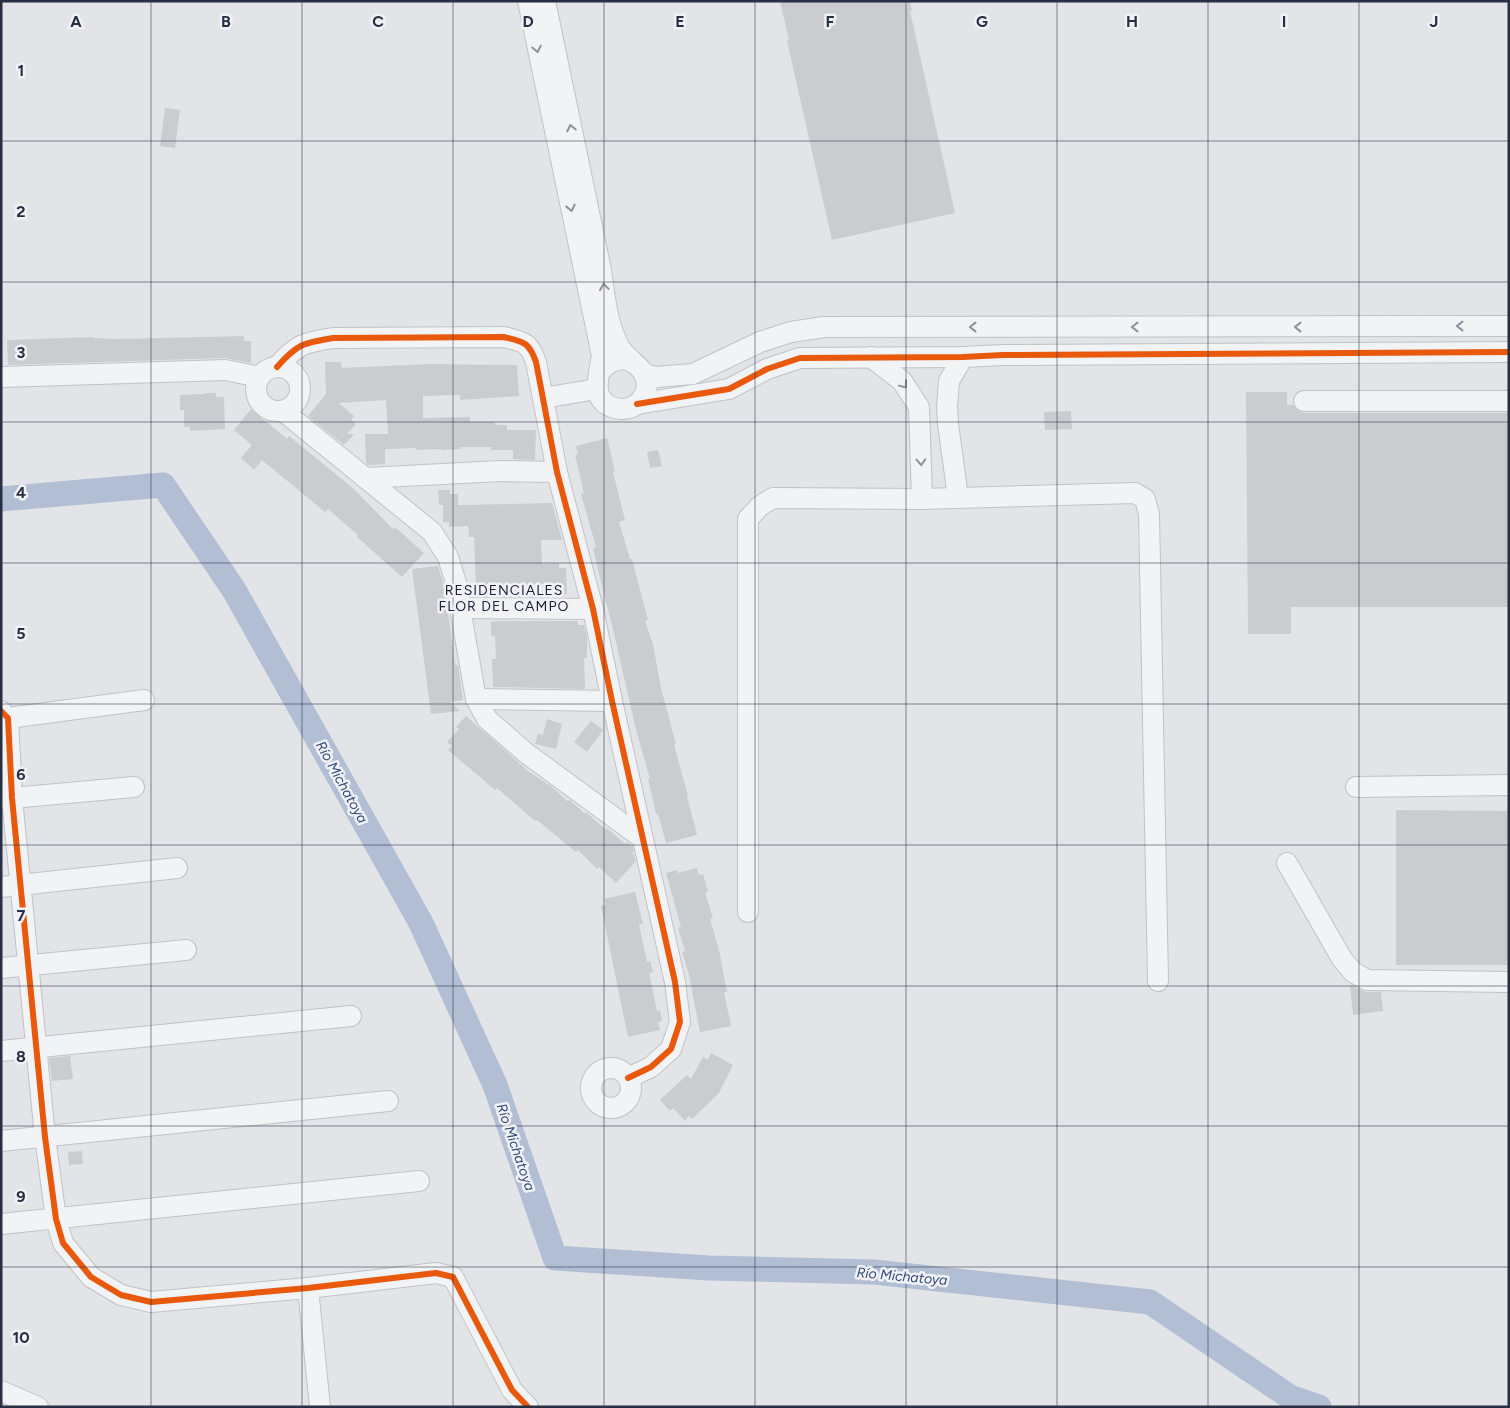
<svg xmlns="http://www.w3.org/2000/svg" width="1510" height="1408" font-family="Figtree,sans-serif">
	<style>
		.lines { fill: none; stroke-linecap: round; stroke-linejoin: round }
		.river { stroke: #b1bed4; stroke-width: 25 }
		.building { fill: #cbccd0 }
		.minor-casing { stroke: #c1c2c6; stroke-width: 22 }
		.minor { stroke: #f2f3f5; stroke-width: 20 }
		.cycleway-casing { stroke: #f0f2f7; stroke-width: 9 }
		.cycleway { stroke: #e8590c; stroke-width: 6 }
		.oneway { stroke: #8d919c }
		.grid { fill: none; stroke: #282f42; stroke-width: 1; stroke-opacity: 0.55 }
		.labels { text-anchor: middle; stroke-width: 5; stroke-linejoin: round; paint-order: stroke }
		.neighbourhood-label { font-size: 14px; letter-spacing: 1px; fill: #1b2033; stroke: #f0f2f7 }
		.water-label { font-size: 14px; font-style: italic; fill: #314977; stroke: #f0f2f7 }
		.grid-label { font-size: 16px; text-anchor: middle; font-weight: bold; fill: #282f42; stroke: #f0f2f7; stroke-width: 5; stroke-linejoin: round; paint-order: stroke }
	</style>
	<rect width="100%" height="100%" fill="#e3e4e8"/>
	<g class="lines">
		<path class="river" d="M1,499L163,485L234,590L421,923L495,1085L555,1258L709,1268L874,1272L1150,1302L1290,1397L1319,1407"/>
	</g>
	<g class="building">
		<path d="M780,1H910L912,11H910L955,213L832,240L787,41L789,40Z"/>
		<path d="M165,108L180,110L175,148L160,146Z"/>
		<path d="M244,336V341H251V363L225,358L8,365L7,340L93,337V338L118,339Z"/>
		<path d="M325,362H341L342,368L430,364L517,365L519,396L460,400V395L423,396V418L470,417V422H495V425H507V430H536L535,460L513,459V450H491V447H461V449L442,450L441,449L416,450V448L385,449V464L368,465L366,463L365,434H388L386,400L339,403L354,416L351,419L356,424L347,434H354L344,445L308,416L326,394Z"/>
		<path d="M1246,392H1287V405H1293L1298,411L1304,413H1509V607H1291V634H1248Z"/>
		<path d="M205,393H216V397H224L225,429L190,431V427H184V410H180V395L205,394Z"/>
		<path d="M251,409L287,439L289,436L354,489L393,529L395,527L424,553L402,577L357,537L358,535L328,509L325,512L262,460L254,470L241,458L252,445L234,430Z"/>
		<path d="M1071,411L1072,429L1045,430L1044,412Z"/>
		<path d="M607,438L615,471L613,472L625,520L619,522L630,559H632L648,620L645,621L653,644L661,688L676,744L674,745L688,796H687L697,835L666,843L658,814H656L648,779H650L636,730L613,629L598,570L593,548L596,547L581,494L584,493L575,455L578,454L576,446Z"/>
		<path d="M658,450L662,466L650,468L647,452Z"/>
		<path d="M438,490H450V494H458V505L552,503L562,540H541L542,564L559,563V568H566L567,594L551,595V584L476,585L474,537H469L468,526L449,527V522H443V505H439Z"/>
		<path d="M438,566L445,589L455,665H458L463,700L450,702L460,711L431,714L412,569Z"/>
		<path d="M502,621H578V625H584L587,637V658H584L585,689L493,687L492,659H496L495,636H491V622Z"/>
		<path d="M466,716L528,771L552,787L567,801L570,800L585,814L586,812L606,830L607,828L625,844L627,842L633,847L634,851L632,853L634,855L636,861L616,883L599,867L597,869L578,850L576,852L537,820L535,821L497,788L495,790L448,750L452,746L447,742L459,729L456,727Z"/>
		<path d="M547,719L562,724L556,749L535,744L538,734L543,735Z"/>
		<path d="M591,721L603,730L587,752L574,742Z"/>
		<path d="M1396,810L1509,811V965H1396Z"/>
		<path d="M697,868L699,875L703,874L708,892L705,893L713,918L710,919L719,950L727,992H724L731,1026L700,1032L689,975L682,952L685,951L678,928L681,927L666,873L677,870L678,873Z"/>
		<path d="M635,892L643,924H639L647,962L650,961L653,972L649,973L657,1011L660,1010L662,1021L658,1022L660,1030L628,1037L601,906L606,905L604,899Z"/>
		<path d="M1350,986H1353L1366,992H1381L1383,1011L1353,1015Z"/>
		<path d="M711,1053L733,1065L719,1093L692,1119L689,1116L685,1121L673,1108L670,1111L660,1100L687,1075L691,1079L703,1057L708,1060Z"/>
		<path d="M70,1056L73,1079L52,1081L49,1058Z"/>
		<path d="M82,1151L83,1164L69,1165L68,1152Z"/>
	</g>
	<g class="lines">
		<defs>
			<g id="minor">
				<path d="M528,1L602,356C599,375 589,401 615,408C622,410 631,409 637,404C665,382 626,338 600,372"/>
				<path d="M545,1L601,270C605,297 607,325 620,348C624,354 630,358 634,363"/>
				<path d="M871,357L902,381L919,407L922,499"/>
				<path d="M277,367C297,344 303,343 333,338L504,337C524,342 529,342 536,362L557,472L593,609L612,701L675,982L680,1022L671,1049L651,1067L628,1078"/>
				<circle cx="278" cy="389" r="22"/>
				<path d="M644,374L656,377L693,374L760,342L791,332L824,327L1509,326"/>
				<path d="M1,377L225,370L260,377"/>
				<path d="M543,398L597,389"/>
				<path d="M1304,401H1509"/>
				<path d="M637,404L729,389L767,369L800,358L963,357L1003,355L1509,352"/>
				<path d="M283,411L432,532L448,557L457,586L460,608L476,699L487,719L526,753L642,838"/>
				<path d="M365,478L501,471L557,472"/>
				<path d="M958,497L948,424L947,407L949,381L963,357"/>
				<path d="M460,608L593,609"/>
				<path d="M476,699L612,701"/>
				<path d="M1,711L8,718L12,798L45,1137L56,1219L63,1243L91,1277L121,1295L151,1302L308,1288L436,1273L453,1277L512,1390L528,1407"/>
				<path d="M8,718L144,700"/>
				<path d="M1356,787L1509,785"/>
				<path d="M1,799L134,787"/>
				<path d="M1287,863L1342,959L1353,972L1367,980L1509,982"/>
				<path d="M1,887L177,868"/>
				<path d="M748,912V519L760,506L773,498L922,499L1135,493L1145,499L1149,514L1158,981"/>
				<path d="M1,968L186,950"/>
				<path d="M1,1051L351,1016"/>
				<circle cx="611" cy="1088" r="20"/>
				<path d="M1,1141L388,1101"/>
				<path d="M1,1224L419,1181"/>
				<path d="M308,1288L320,1407"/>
				<path d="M1,1391L38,1407"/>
			</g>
		</defs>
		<use href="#minor" class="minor-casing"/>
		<use href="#minor" class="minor"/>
		<defs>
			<g id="cycleway">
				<path d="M277,367C297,344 303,343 333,338L504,337C524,342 529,342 536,362L557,472L593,609L612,701L675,982L680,1022L671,1049L651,1067L628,1078"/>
				<path d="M637,404L729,389L767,369L800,358L963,357L1003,355L1509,352"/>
				<path d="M1,711L8,718L12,798L45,1137L56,1219L63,1243L91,1277L121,1295L151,1302L308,1288L436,1273L453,1277L512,1390L528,1407"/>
			</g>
		</defs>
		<use href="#cycleway" class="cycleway-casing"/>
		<use href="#cycleway" class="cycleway"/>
	</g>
	<defs><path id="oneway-chevron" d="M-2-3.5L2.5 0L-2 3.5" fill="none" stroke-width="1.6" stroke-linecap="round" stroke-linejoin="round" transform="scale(1.25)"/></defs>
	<g class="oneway">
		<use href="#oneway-chevron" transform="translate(537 49) rotate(78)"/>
		<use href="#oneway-chevron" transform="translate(571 128) rotate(-102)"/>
		<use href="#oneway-chevron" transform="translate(571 208) rotate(78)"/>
		<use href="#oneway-chevron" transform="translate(604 287) rotate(-98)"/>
		<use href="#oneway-chevron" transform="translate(1460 326) rotate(180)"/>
		<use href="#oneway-chevron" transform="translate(973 327) rotate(180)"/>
		<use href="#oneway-chevron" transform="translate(1135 327) rotate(180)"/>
		<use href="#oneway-chevron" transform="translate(1298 327) rotate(180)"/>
		<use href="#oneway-chevron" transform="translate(904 385) rotate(53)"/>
		<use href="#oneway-chevron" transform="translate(921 462) rotate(88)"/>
	</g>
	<path class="grid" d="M151,1V1407M302,1V1407M453,1V1407M604,1V1407M755,1V1407M906,1V1407M1057,1V1407M1208,1V1407M1359,1V1407M1,141H1509M1,282H1509M1,422H1509M1,563H1509M1,704H1509M1,845H1509M1,986H1509M1,1126H1509M1,1267H1509"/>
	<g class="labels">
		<g class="neighbourhood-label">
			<text x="504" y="595">RESIDENCIALES<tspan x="504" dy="16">FLOR DEL CAMPO</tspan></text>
		</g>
		<g class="water-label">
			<text transform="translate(342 782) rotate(61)" y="5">Río Michatoya</text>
			<text transform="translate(516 1147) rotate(71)" y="5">Río Michatoya</text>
			<text transform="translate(902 1276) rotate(5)" y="5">Río Michatoya</text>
		</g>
	</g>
	<g class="grid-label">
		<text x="76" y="27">A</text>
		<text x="226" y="27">B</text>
		<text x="378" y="27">C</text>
		<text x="528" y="27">D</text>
		<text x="680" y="27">E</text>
		<text x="830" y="27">F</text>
		<text x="982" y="27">G</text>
		<text x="1132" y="27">H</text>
		<text x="1284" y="27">I</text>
		<text x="1434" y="27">J</text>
		<text x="21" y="76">1</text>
		<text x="21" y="217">2</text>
		<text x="21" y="358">3</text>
		<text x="21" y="498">4</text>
		<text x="21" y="639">5</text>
		<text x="21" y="780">6</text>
		<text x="21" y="921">7</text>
		<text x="21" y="1062">8</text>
		<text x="21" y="1202">9</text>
		<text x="21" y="1343">10</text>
	</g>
	<rect width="1510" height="1408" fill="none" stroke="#282f42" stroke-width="5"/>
</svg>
